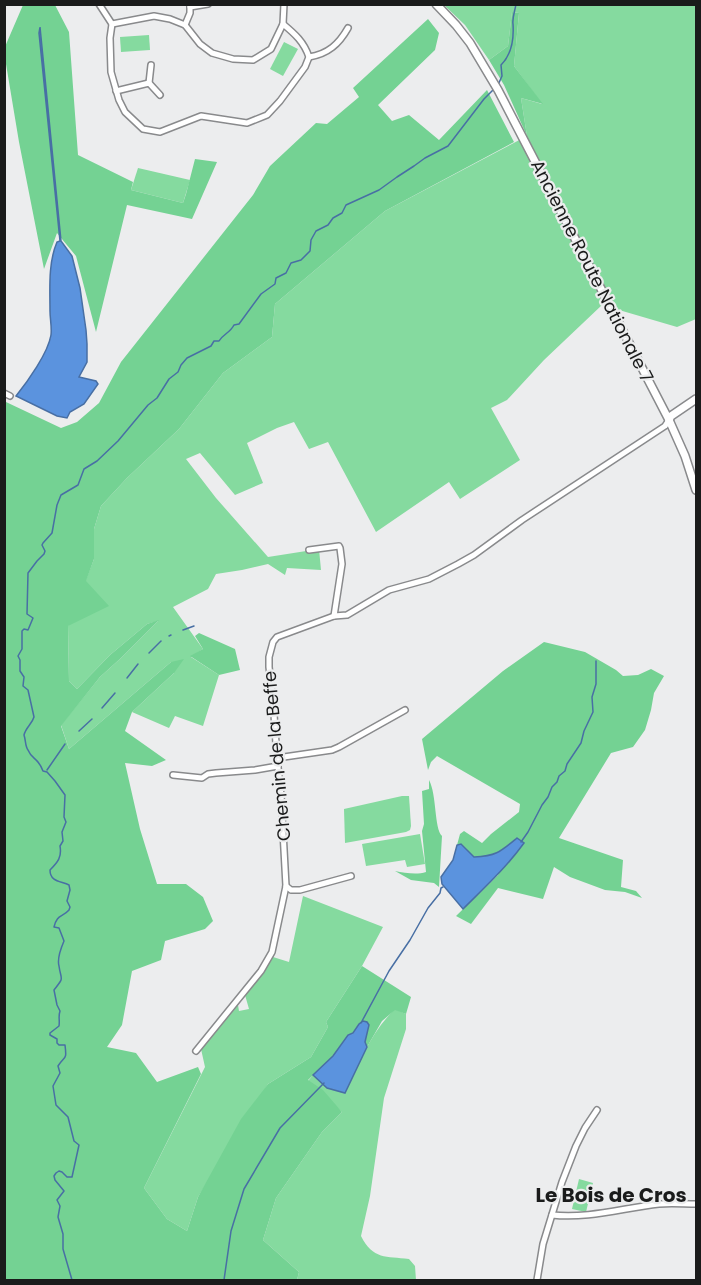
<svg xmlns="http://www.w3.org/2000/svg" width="701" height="1285" font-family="Poppins,sans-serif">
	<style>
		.green { fill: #85da9f }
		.forest { fill: #74d293 }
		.water { fill: #5b93de; stroke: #486fa4; stroke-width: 1.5 }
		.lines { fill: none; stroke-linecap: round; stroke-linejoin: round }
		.stream { stroke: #486fa4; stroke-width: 1.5 }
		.minor-casing { stroke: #898a8c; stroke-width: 8 }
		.tertiary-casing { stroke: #898a8c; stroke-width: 10 }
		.minor { stroke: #fff; stroke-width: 5 }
		.tertiary { stroke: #fff; stroke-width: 7 }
		.labels { text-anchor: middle; stroke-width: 4.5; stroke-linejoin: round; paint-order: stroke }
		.street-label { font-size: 18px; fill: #1a1b1b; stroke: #ecedee }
		.neighbourhood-label { font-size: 20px; font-weight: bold; fill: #1a1b1b; stroke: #ecedee }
	</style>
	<rect width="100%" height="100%" fill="#ecedee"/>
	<g class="green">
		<path d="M444,5H696V319L677,327L602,305L544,360L507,400L491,408L520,460L460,499L449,482L376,532L328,442L309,449L294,422L277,428L247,443L263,483L235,495L200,453L186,459L216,498L268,557L319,549L321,570L287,568L285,575L268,564L242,570L216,574L208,589L173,607L203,649L191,657L219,675L203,726L175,716L169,728L132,712L174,673L171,662L69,749L61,725L100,677L121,658L158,621L147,624L110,655L77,689L69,681L68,626L94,559V529L101,506L127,478L179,429L223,373L272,337L275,304L385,211L527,136L521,98L542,104L514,66L519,13L512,12L508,46L489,60L465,25Z"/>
		<path d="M149,35L150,50L121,52L120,37Z"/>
		<path d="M284,42L298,49L283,76L270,69Z"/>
		<path d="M138,168L190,180L183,203L131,190Z"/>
		<path d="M402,796H409L411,826L410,830L406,832L345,843L344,809Z"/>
		<path d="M420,834L425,864L407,867L405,860L366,866L362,844Z"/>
		<path d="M303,896L383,927L362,966L326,1022L328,1027L311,1057L268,1084L198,1197L187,1231L167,1219L144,1188L205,1067L201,1049L238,1005L239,1011L249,1009L245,995L273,957L289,962Z"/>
		<path d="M395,1009L406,1014V1029L384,1098L370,1196L361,1236C373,1260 386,1256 409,1259L415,1266L416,1280H297L299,1272L263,1240L276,1198L322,1132L342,1112L308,1081L313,1075L327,1088L345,1093C359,1063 371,1032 395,1009Z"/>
		<path d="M579,1179L593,1183L586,1212L572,1209Z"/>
	</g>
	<g class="forest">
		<path d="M23,5H55L69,32L78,155L133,182L131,190L183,203L186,194L195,159L217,162L192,219L127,205L96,332L76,256L57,233L44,269L19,142L5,58L4,49Z"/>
		<path d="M512,12L519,13L514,66L543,104L521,98L527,136L504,85L489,60L508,46Z"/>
		<path d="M428,19L439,33L435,50L378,105L392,121L409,115L439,140L487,90L514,142L385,211L275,304L272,337L223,373L179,429L127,478L101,506L94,529V559L86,581L109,606L68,626L69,681L77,689L110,655L147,624L159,620L121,658L100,677L61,726L69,749L171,662L184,659L174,673L132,712L125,731L166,760L152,766L125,763L140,829L157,884H186L203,897L213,921L205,929L165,941L161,960L132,971L122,1025L107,1047L136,1053L157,1082L198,1067L201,1074L144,1188L167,1219L187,1231L198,1197L241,1119L268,1084L311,1057L328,1027L326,1022L362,966L411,997L406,1014L395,1010L382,1021L367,1047L365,1043L364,1021L359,1024L353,1033L348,1035L333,1056L308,1080L323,1090L342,1112L322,1132L276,1198L263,1240L299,1272L297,1280H5V405L6,402L61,428L77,422L99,403L121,362L253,195L270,166L316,123L327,124L359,97L353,88Z"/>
		<path d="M199,633L235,649L240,670L219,675L190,656L203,649L195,636Z"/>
		<path d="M544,642L585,652L616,670L623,676L638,675L651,669L664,676L654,693L651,710L645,730L633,747L611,753L559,838L623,860L621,887L636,891L642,898L625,892L605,890L570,877L554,867L543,899L498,888L471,924L456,916L498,875L517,838C499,853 497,856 473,857L461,844L457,845L460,834L464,831L482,843L491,834L519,812L520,804L437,756L431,762L428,770L422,739L503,671Z"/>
		<path d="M429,780C437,795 434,828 442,836L439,887L434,883L411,880L395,871C405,873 417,875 426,872L422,831L424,824L422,791L429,789Z"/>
	</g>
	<g class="water">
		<path d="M40,27L61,241L72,256L80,288L86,330L87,344V362L79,377L96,381L98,384L84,404L70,412L67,418L57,416L16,396C28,381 48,353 51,335C52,327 50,319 50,311C50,289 48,263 57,242L60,241L39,33Z"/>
		<path d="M517,838L524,843C506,868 484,888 463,909L442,884L441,877L453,860L457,845L461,844L474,857C496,856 500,852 517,838Z"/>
		<path d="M363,1021L367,1022L369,1025L365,1042L367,1047L345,1093L327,1088L313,1075L333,1056L348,1035L353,1033L359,1024Z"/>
	</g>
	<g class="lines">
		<g class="stream">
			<path d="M498,85L502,76L501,65C512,54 514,39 513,24C512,18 515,11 516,4"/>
			<path d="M183,630L194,626"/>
			<path d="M169,636L171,635"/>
			<path d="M149,653L161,641"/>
			<path d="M127,678L138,664"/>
			<path d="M102,708L115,693"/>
			<path d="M79,731L92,719"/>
			<path d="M47,770L65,744"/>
			<path d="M521,842L528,832L542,805L548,797L552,787L557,782L559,776L565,771L567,764L581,743L584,731L593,712L592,697L596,684V661"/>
			<path d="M361,1023L389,971L410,940L428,908L440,893L441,888L443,887"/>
			<path d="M72,1280L63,1249V1234L58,1217L60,1206L57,1200L64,1191L55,1180L54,1176L56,1173L59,1171L62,1172L67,1177H72L79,1145L74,1141L68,1117L56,1105L53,1086L60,1073L58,1066C65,1055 67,1061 65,1045H59L57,1043V1039L50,1035V1033L59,1026C60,1020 58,1017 60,1011L57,1005L54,990C65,976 61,981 59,966C57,959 61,948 64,941L59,928L54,927C57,914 62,918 69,910L70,907L67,901L70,890L69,885C61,881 50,882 50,870C58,862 62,857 60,846L63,841L62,832L66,822L64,817L65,795L55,781L47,772L43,771C38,757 32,760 28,750C25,746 26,741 24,735C26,727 32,724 34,717L28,690L23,686L24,677L20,671V660L18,656L22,649V631L24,629L28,630L33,618L27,614L28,573L37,561L44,554L45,551L42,545L43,543L52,533L57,505L61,495L78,485L84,469L97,461L118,441L148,405L157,398L169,379L178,372L181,365L187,358L211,346L214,341H219C223,334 230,333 234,325L239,324L261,294L275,284L276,278L286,273L291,263L301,260L310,251L311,240L316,231L328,225L333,218L342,213L346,205L379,190L397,177L414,166L425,158L448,146L484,99L495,88"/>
			<path d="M224,1280L231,1231L244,1189L280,1128L324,1083"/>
		</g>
		<defs>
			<g id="minor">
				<path d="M99,4L112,24L110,38L111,72L119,100L125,112L143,129L160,132L201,116L247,123L267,115L280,101L305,67L309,57C304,42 295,34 283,24"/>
				<path d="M190,7L208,4"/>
				<path d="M112,24L154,16L170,19L185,25L200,44L212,53L233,59L253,60L271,49L283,24L284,4"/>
				<path d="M185,25L190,13V4"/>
				<path d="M309,57C328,54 339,44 348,28"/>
				<path d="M149,83L151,65"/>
				<path d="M116,91L149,83L160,95"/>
				<path d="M4,393L10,396"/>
				<path d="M309,550L339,546L340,548L342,564L334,616"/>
				<path d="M277,758L332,750L339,747L405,710"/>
				<path d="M173,775L202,778L208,774L216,773L255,770L278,766"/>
				<path d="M286,886L291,890H300L351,876"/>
				<path d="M196,1051L261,971L272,952L286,886L281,795L277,758L273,700L269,667V657L273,642L277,637L334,616L347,615L389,590L429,579L458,564L474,555L522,520L665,426L669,420"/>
				<path d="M552,1215C588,1219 623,1208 659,1204C671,1203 684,1204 696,1204"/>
				<path d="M537,1280L543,1244L562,1182L576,1146L585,1128L597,1110"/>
			</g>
			<g id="tertiary">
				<path d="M436,4L456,25L470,43L498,90L669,420L685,456L696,490"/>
				<path d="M669,420L671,416L696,399"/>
			</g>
		</defs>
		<use href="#minor" class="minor-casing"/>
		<use href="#tertiary" class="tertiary-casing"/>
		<use href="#minor" class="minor"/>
		<use href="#tertiary" class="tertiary"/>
	</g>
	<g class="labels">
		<g class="street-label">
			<text transform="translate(592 271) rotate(63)" y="6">Ancienne Route Nationale 7</text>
			<text transform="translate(277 756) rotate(-95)" y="6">Chemin de la Beffe</text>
		</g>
		<g class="neighbourhood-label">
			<text x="611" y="1202">Le Bois de Cros</text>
		</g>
	</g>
	<rect width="701" height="1285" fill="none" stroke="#1a1b1b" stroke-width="12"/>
</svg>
